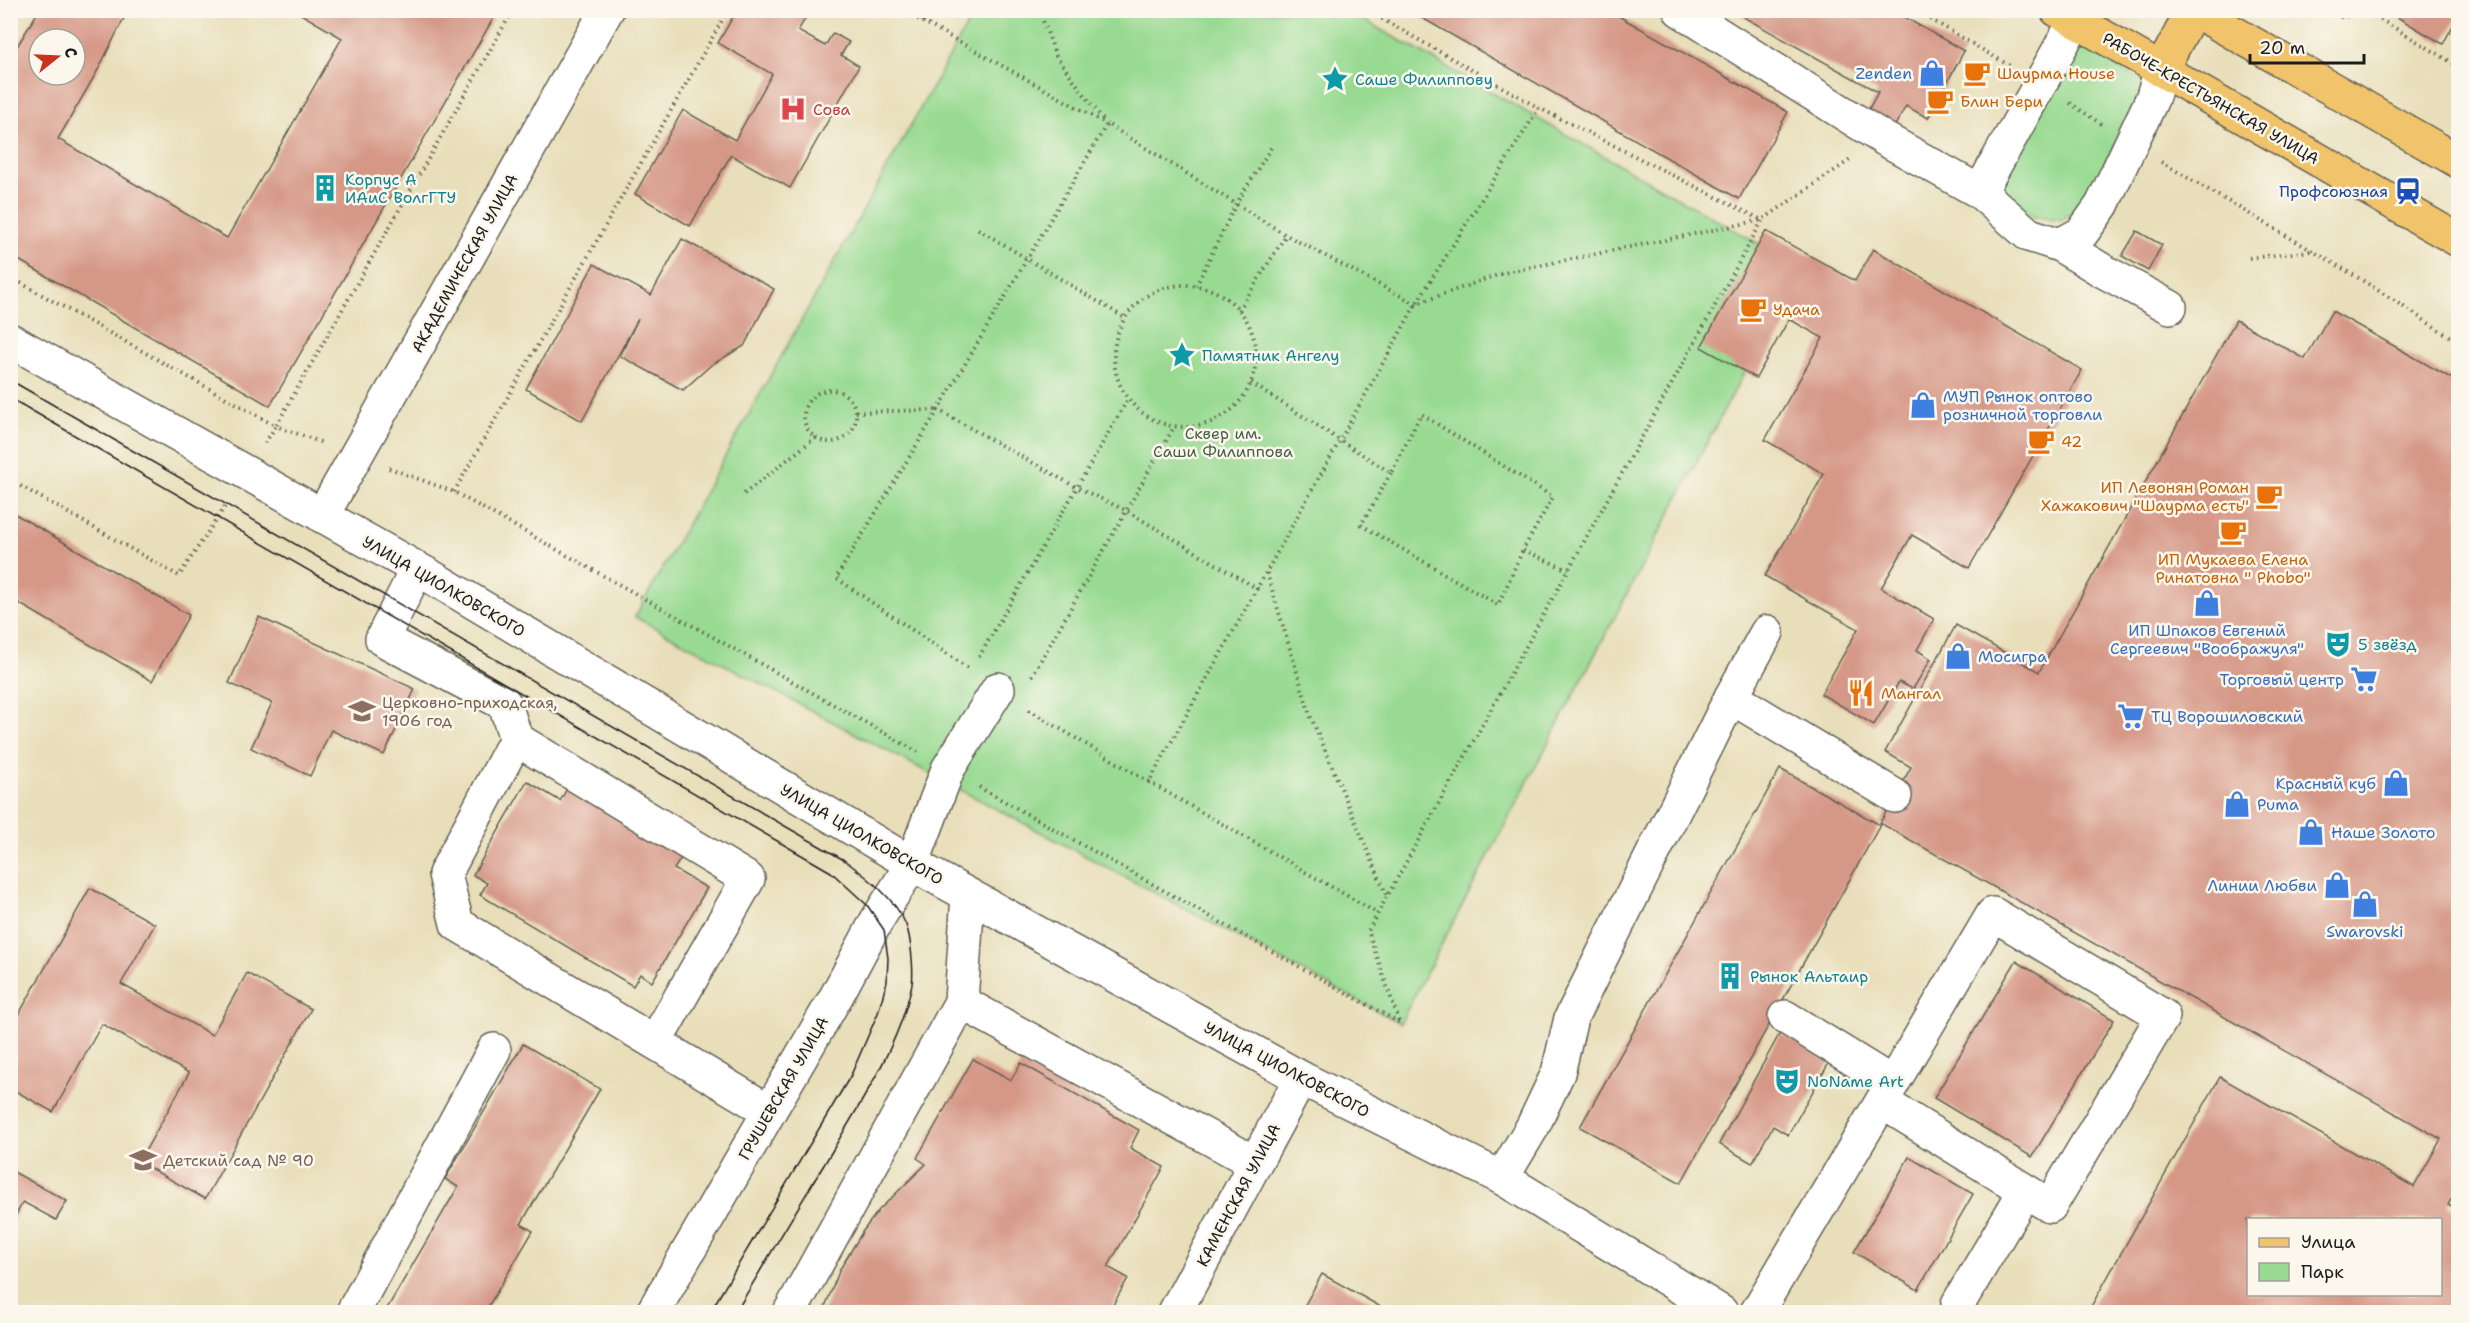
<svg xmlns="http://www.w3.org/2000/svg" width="2469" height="1323" font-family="'Shantell Sans',sans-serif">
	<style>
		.green { fill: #98da92; stroke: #5a7b57; stroke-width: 1.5 }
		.building { fill: #d59786; fill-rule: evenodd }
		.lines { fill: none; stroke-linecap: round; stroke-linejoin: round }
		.minor-casing { stroke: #636053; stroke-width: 36 }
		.major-casing { stroke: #636053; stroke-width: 36 }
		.path { stroke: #636053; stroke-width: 4; stroke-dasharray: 1.5 4.5; stroke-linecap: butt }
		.minor { stroke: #fff; stroke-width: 33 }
		.major { stroke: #f1c36a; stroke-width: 33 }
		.tram { stroke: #1c1c1c; stroke-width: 1.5 }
		.labels { text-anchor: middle; stroke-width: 5; stroke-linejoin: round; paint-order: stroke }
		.shop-label { font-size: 16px; fill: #366cbe; stroke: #fbf7ec; text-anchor: start }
		.food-label { font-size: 16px; fill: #c56008; stroke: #fbf7ec; text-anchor: start }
		.culture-label { font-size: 16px; fill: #0d838f; stroke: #fbf7ec; text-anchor: start }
		.street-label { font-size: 16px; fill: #1c1c1c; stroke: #fbf7ec }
		.health-label { font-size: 16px; fill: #be3a42; stroke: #fbf7ec; text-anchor: start }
		.transit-label { font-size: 16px; fill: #164399; stroke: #fbf7ec; text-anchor: end }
		.park-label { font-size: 16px; fill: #475e45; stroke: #fbf7ec }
		.education-label { font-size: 16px; fill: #785e54; stroke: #fbf7ec; text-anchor: start }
	</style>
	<rect width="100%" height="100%" fill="#fbf7ec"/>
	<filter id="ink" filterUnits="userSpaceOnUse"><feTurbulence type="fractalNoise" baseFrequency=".0167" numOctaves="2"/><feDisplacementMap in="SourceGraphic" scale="12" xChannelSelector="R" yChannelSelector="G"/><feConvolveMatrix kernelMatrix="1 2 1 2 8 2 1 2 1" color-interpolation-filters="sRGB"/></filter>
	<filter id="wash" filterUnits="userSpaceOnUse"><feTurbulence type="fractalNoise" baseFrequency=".008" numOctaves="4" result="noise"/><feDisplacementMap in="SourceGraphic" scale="24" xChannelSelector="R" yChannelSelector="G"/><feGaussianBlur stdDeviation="1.35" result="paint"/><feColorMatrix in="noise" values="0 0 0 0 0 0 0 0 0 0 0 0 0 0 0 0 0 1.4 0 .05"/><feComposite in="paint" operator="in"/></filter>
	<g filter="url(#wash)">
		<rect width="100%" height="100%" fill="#e8deb9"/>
		<g class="green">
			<path d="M975,11H1348L1800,267L1400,1023L635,617Z"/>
			<path d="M2078,43L2146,84L2091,195L2062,220L2034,216L1991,191Z"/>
		</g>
		<g id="blocks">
			<g class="building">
				<path d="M39,10H128L98,70L58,139L227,238L342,38L294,10H498L270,406L10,255V58ZM39,39H75V75H39Z"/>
				<path d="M737,10H810L798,31L825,46L833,33L849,42L841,55L859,66L790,188L731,155L690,226L635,194L683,110L735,140L772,74L718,43Z"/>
				<path d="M903,10H929L924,22Z"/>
				<path d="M1408,10H1608L1788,112L1739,199Z"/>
				<path d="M1731,10H1892L1964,51L1928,118L1906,106L1892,131L1865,116L1878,92Z"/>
				<path d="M2385,10H2458V16L2443,44Z"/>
				<path d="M1766,231L1855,281L1873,249L2082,370L1969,568L1912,535L1881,588L1934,619L1917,650L1931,659L1913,689L1899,682L1874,725L1821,694L1858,629L1765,576L1824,474L1765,440L1823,338L1789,319L1756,378L1701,347Z"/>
				<path d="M2137,231L2162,245L2148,271L2122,256Z"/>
				<path d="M682,239L774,289L744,346L711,365L683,390L620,356L638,319L582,421L526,389L594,264L651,295Z"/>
				<path d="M2332,311L2458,382V1186L2448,1205L2458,1211V1312H2088L2220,1077L2414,1187L2441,1139L1880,823L1911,767L1885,752L1956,625L2039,672L2236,320L2305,359ZM2248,1220H2440V1294H2248Z"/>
				<path d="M10,511L189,615L152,681L10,598Z"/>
				<path d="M259,617L415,689L384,755L331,730L310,776L251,748L272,703L229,683Z"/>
				<path d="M1780,769L1880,825L1681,1183L1580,1127Z"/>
				<path d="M527,781L560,801L568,787L683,855L674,869L707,888L652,982L640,974L633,986L480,895L487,883L473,875Z"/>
				<path d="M90,888L155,924L121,984L212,1035L247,973L311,1009L205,1199L139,1162L189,1073L102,1024L53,1112L10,1088V1030Z"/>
				<path d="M2016,961L2114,1020L2032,1157L1934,1098Z"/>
				<path d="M1780,1033L1830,1061L1788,1135L1773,1126L1752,1163L1719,1144Z"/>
				<path d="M523,1044L600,1089L521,1224L533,1231L485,1312H385L458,1187L445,1179Z"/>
				<path d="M973,1059L1011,1080L1021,1063L1139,1130L1130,1148L1164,1167L1108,1267L1128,1278L1109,1312H823L840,1269L863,1231L879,1210L926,1164L917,1158Z"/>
				<path d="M1909,1157L1973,1194L1918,1290L1854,1252Z"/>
				<path d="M10,1170L67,1201L56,1220L23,1202L10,1226Z"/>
				<path d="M1322,1274L1390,1312H1301Z"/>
			</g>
		</g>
	</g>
	<g filter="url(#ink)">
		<use href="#blocks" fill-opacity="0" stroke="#636053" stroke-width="1.5"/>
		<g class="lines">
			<defs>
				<g id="minor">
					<path d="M1680,10L1883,138L1980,192L2029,235L2060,245L2082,233L2102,205L2152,99L2161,70"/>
					<path d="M1980,192L2075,21"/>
					<path d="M2060,245L2105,272L2170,307"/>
					<path d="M10,340L430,576L912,864L1301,1078L1502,1178L1721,1312"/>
					<path d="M322,516L607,10"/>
					<path d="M417,569L382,639L505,704L516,739L445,874L457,924L769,1111"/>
					<path d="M1731,697L1895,796"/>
					<path d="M516,739L748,879L655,1042"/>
					<path d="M968,895L961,1002L1255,1163"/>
					<path d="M1785,1017L1892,1083"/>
					<path d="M1502,1178L1533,1126L1558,1073L1571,1018L1731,697L1767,632"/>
					<path d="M1958,1304L2025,1191"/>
					<path d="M353,1312L494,1050"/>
					<path d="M653,1312L837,995L877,920L912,864L948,769L998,689"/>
					<path d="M790,1312L961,1002"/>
					<path d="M1175,1312L1301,1078"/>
					<path d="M1757,1312L1993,914L2163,1016L2050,1206L1882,1102"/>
				</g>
				<g id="major">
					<path d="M2057,10L2458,240"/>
					<path d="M2194,10L2458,161"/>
					<path d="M2161,70L2193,10"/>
				</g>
			</defs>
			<use href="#minor" class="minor-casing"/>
			<use href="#major" class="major-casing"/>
			<g class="path">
				<path d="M902,10L1107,124"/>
				<path d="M1039,10L1056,56L1104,121"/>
				<path d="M1366,10L1539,108L1762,220"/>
				<path d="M1915,10L2010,66"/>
				<path d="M2331,10L2344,19L2351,10"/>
				<path d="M2365,10L2458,66"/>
				<path d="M2070,103L2101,124"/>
				<path d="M2161,162L2362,280L2458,342"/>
				<path d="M978,229L1125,318"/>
				<path d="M2249,258L2311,251"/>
				<path d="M10,277L276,426L513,10"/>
				<circle cx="1185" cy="356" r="71"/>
				<path d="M1196,286L1236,204L1272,146"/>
				<path d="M1239,310L1286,235"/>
				<path d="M1251,383L1391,473L1421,414L1553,497L1523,550L1568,570"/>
				<circle cx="830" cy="416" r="26"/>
				<path d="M938,410L836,578L968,668"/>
				<path d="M856,412L937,410"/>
				<path d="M265,443L276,426L323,443"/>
				<path d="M389,468L454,492L918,752"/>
				<path d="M1391,473L1361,525L1498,605L1523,550"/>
				<path d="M10,480L179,576L227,503"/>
				<path d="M454,492L728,10"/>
				<path d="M744,494L816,437"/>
				<path d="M1267,573L1310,715L1387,896"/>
				<path d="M1258,589L1125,510L1076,487L938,410L1107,124L1286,235L1416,304L1503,273L1762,220L1850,160"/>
				<path d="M979,657L1128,399"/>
				<path d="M1032,676L1174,427"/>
				<path d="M1029,710L1149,782L1416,304L1539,108"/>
				<path d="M1149,782L1377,913"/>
				<path d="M979,787L1400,1023"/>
				<path d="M1399,1021L1368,931L1762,221"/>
			</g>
			<use href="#minor" class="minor"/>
			<use href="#major" class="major"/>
			<g class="tram">
				<path d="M10,380L844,860C866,876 896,899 906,925C911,937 914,972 912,984C900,1043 864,1097 834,1148C801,1203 768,1257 736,1312"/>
				<path d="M10,398L831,872L867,905L884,930L888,958L887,981L878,1013L851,1075L710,1312"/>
			</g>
		</g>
	</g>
	<defs>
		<symbol id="shop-bare" viewBox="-9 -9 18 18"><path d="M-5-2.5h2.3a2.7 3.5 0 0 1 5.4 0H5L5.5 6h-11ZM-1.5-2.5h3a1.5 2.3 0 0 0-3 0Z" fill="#3f7fe0" stroke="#fbf7ec" stroke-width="2.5" paint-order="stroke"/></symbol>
		<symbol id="cafe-bare" viewBox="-9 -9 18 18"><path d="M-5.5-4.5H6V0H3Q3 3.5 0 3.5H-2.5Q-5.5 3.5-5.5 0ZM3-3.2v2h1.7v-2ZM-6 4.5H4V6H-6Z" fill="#e8710a" stroke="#fbf7ec" stroke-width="2.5" paint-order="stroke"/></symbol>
		<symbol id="sight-bare" viewBox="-9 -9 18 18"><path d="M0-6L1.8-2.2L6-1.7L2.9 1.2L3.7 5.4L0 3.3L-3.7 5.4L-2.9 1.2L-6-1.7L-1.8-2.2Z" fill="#0f9aa8" stroke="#fbf7ec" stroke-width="2.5" paint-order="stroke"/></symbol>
		<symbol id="hospital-bare" viewBox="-9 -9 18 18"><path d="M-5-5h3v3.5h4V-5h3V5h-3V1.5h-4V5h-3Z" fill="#e0444e" stroke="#fbf7ec" stroke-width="2.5" paint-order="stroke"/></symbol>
		<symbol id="building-bare" viewBox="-9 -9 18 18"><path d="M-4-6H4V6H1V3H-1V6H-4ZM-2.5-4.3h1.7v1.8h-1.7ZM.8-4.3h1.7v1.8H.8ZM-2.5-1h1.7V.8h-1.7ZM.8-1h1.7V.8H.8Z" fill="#0f9aa8" stroke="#fbf7ec" stroke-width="2.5" paint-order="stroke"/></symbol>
		<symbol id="station-bare" viewBox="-9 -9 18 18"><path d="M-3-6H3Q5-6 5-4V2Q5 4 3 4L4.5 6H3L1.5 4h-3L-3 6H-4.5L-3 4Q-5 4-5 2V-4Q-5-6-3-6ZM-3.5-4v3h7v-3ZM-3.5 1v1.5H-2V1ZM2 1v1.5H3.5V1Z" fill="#1a4fb4" stroke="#fbf7ec" stroke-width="2.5" paint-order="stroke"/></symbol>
		<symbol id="theatre-bare" viewBox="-9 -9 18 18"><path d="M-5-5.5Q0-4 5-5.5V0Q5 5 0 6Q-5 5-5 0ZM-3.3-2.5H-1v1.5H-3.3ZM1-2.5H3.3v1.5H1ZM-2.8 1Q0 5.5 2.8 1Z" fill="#0f9aa8" stroke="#fbf7ec" stroke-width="2.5" paint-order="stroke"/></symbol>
		<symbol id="supermarket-bare" viewBox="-9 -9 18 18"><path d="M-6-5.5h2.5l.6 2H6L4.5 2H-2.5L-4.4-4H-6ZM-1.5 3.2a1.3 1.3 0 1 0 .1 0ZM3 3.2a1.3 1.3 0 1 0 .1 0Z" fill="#3f7fe0" stroke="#fbf7ec" stroke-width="2.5" paint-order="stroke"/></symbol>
		<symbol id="restaurant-bare" viewBox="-9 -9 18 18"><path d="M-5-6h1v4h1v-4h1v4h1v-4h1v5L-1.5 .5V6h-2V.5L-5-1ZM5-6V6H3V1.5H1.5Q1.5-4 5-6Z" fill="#e8710a" stroke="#fbf7ec" stroke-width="2.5" paint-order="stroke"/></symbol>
		<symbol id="school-bare" viewBox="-9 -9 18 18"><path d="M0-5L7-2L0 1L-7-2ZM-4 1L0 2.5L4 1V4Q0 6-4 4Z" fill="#8d6e63" stroke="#fbf7ec" stroke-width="2.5" paint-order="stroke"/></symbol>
	</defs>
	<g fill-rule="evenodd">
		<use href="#shop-bare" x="1913" y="54" width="38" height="38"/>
		<use href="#cafe-bare" x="1958" y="54" width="38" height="38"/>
		<use href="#sight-bare" x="1316" y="60" width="38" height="38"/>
		<use href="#cafe-bare" x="1921" y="82" width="38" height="38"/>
		<use href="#hospital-bare" x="774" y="90" width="38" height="38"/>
		<use href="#building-bare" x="306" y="169" width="38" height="38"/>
		<use href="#station-bare" x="2389" y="172" width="38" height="38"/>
		<use href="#cafe-bare" x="1734" y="290" width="38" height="38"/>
		<use href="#sight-bare" x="1163" y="336" width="38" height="38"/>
		<use href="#shop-bare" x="1904" y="386" width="38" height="38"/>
		<use href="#cafe-bare" x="2022" y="422" width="38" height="38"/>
		<use href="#cafe-bare" x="2250" y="477" width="38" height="38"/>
		<use href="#cafe-bare" x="2214" y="513" width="38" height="38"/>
		<use href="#shop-bare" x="2188" y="584" width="38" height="38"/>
		<use href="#theatre-bare" x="2319" y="625" width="38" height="38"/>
		<use href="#shop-bare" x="1939" y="637" width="38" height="38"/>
		<use href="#supermarket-bare" x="2345" y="660" width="38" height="38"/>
		<use href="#restaurant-bare" x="1842" y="674" width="38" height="38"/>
		<use href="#school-bare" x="343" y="692" width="38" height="38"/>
		<use href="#supermarket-bare" x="2112" y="697" width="38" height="38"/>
		<use href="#shop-bare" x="2377" y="764" width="38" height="38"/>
		<use href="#shop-bare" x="2218" y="785" width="38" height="38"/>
		<use href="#shop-bare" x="2292" y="813" width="38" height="38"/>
		<use href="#shop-bare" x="2318" y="866" width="38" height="38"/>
		<use href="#shop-bare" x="2346" y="885" width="38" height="38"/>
		<use href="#building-bare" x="1711" y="957" width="38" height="38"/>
		<use href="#theatre-bare" x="1768" y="1062" width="38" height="38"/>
		<use href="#school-bare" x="124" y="1141" width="38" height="38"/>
	</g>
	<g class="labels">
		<g class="shop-label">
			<text x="1912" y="79" text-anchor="end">Zenden</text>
			<text x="1943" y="402">МУП Рынок оптово<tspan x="1943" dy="18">розничной торговли</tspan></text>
			<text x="2207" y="636" text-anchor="middle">ИП Шпаков Евгений<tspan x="2207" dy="18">Сергеевич "Воображуля"</tspan></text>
			<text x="1978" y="662">Мосигра</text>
			<text x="2344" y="685" text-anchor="end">Торговый центр</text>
			<text x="2151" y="722">ТЦ Ворошиловский</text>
			<text x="2376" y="789" text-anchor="end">Красный куб</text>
			<text x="2257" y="810">Puma</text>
			<text x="2331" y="838">Наше Золото</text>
			<text x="2317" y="891" text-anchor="end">Линии Любви</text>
			<text x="2365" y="937" text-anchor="middle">Swarovski</text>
		</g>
		<g class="food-label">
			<text x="1997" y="79">Шаурма House</text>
			<text x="1960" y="107">Блин Бери</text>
			<text x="1773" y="315">Удача</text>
			<text x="2061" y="447">42</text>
			<text x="2249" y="493" text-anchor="end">ИП Левонян Роман<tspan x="2249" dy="18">Хажакович "Шаурма есть"</tspan></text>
			<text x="2233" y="565" text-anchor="middle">ИП Мукаева Елена<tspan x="2233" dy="18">Ринатовна " Phobo"</tspan></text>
			<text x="1881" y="699">Мангал</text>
		</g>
		<g class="culture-label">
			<text x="1355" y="85">Саше Филиппову</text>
			<text x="345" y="185">Корпус А<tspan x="345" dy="18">ИАиС ВолгГТУ</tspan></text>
			<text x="1202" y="361">Памятник Ангелу</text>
			<text x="2358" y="650">5 звёзд</text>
			<text x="1750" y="982">Рынок Альтаир</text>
			<text x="1807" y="1087">NoName Art</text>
		</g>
		<g class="street-label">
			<text transform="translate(2211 98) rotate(30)" y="6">РАБОЧЕ-КРЕСТЬЯНСКАЯ УЛИЦА</text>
			<text transform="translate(464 263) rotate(-61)" y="6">АКАДЕМИЧЕСКАЯ УЛИЦА</text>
			<text transform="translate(444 586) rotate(30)" y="6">УЛИЦА ЦИОЛКОВСКОГО</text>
			<text transform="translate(862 834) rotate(30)" y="6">УЛИЦА ЦИОЛКОВСКОГО</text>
			<text transform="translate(1287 1069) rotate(28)" y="6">УЛИЦА ЦИОЛКОВСКОГО</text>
			<text transform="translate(783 1088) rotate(-60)" y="6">ГРУШЕВСКАЯ УЛИЦА</text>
			<text transform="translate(1238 1195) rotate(-62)" y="6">КАМЕНСКАЯ УЛИЦА</text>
		</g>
		<g class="health-label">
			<text x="813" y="115">Сова</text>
		</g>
		<g class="transit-label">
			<text x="2388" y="197">Профсоюзная</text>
		</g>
		<g class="park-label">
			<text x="1223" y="439">Сквер им.<tspan x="1223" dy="18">Саши Филиппова</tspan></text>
		</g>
		<g class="education-label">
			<text x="382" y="708">Церковно-приходская,<tspan x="382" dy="18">1906 год</tspan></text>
			<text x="163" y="1166">Детский сад № 90</text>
		</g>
	</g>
	<rect width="2469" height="1323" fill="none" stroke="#fbf7ec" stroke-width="36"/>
	<rect x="2247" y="1218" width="195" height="78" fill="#fbf7ec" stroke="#a29f99" stroke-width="1.5"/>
	<rect x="2259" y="1238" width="30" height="9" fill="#f1c36a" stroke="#a29f99" stroke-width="1.5"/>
	<text x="2301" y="1248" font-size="18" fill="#1c1c1c">Улица</text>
	<rect x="2259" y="1263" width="30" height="18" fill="#98da92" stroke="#a29f99" stroke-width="1.5"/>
	<text x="2301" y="1278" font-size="18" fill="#1c1c1c">Парк</text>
	<g transform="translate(57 57) rotate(72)"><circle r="28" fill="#fbf7ec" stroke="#a29f99" stroke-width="1.5"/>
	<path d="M0-4.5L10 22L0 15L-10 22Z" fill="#c8321e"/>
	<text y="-9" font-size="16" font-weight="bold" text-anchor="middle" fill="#1c1c1c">С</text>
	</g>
	<path d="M2250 54v9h114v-9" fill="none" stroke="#1c1c1c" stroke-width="3"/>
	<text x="2259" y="54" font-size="18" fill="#1c1c1c" stroke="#fbf7ec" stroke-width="4.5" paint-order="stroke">20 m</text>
</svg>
